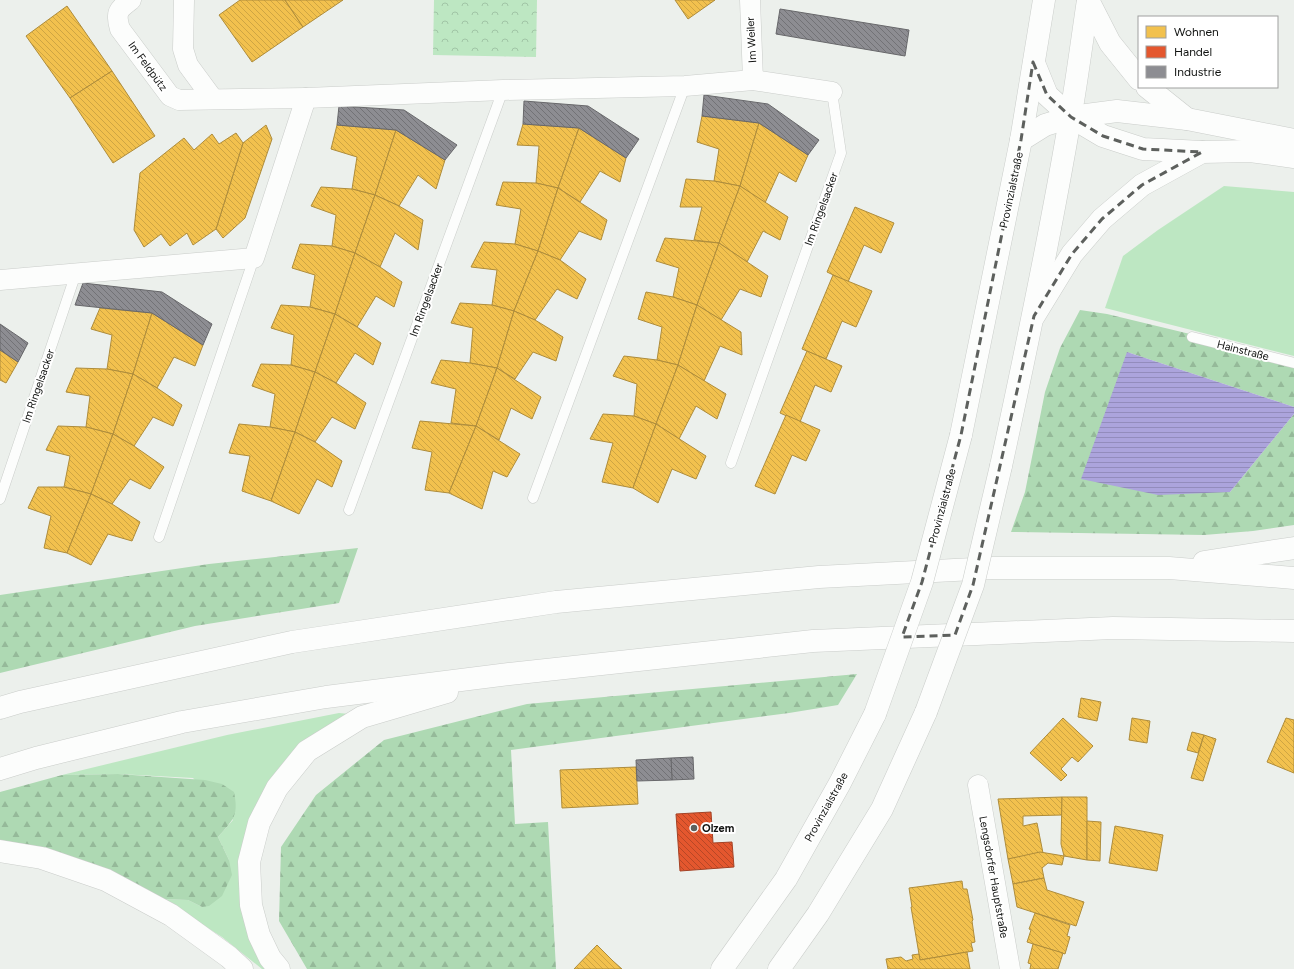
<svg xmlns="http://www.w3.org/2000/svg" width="1294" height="969" font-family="Figtree,sans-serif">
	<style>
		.grass { fill: #bde7c2 }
		.forest { fill: url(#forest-firs) }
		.park { fill: url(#park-crowns) }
		.water { fill: url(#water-rules) }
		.homes { fill: url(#homes-back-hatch); stroke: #ae8c3b }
		.shops { fill: url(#shops-back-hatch); stroke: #a44225 }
		.industry { fill: url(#industry-back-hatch); stroke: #68686b }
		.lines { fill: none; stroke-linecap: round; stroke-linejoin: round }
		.service-casing { stroke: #cacdca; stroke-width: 11 }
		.minor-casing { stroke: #cacdca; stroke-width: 21 }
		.secondary-casing { stroke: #cacdca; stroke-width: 23 }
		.motorway-casing { stroke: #cacdca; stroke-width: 23 }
		.service { stroke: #fcfdfc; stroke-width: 10 }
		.minor { stroke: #fcfdfc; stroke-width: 20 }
		.secondary { stroke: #fcfdfc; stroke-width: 22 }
		.motorway { stroke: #fcfdfc; stroke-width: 22 }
		.secondary-bridge-casing { stroke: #cacdca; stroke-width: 23; stroke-linecap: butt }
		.secondary-bridge { stroke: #fcfdfc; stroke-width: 22 }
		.marked { fill: none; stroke: #5d605d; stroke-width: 3; stroke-dasharray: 8 5; stroke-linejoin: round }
		.poi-dot { fill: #5d605d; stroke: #fff; stroke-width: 1.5 }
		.labels { text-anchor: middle; stroke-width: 4; stroke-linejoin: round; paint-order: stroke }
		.street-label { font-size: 11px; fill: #101210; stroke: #fff }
		.poi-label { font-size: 11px; font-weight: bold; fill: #101210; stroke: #fff; text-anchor: start }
	</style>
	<defs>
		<pattern id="forest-firs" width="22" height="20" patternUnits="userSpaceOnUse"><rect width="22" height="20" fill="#aed9b3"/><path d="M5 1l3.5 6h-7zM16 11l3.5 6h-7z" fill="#95b999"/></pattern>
		<pattern id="park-crowns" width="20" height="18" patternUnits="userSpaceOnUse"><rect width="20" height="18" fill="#bde7c2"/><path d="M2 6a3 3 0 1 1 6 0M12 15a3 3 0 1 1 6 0" fill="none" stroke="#a1c5a6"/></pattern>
		<pattern id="water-rules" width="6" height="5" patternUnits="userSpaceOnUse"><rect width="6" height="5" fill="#aca4dc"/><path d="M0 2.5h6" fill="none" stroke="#938cbc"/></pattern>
		<pattern id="homes-back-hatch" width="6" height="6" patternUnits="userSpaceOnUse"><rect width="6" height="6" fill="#f2c14e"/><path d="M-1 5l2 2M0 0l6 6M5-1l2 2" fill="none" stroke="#cea543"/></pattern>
		<pattern id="shops-back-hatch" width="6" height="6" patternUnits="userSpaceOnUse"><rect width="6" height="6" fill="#e4572e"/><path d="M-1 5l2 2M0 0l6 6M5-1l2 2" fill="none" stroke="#b74726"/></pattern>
		<pattern id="industry-back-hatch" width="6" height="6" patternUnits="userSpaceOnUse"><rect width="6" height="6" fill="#8d8d92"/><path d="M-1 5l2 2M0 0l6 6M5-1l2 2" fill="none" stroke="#727276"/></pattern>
	</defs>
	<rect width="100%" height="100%" fill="#ecf0ec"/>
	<g class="grass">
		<path d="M1224,186L1294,192V356L1105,308L1123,256L1158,230Z"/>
		<path d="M339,713L349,714C333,725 315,734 300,746C277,765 263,791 251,816L269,969H262L222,937L162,899L188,900L202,907L229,860L218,837L233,820L193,778L118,774L62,775L227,735Z"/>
	</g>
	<g class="forest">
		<path d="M1080,310L1107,314L1294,359V407L1127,352L1230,492L1294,414V525L1253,531L1204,535L1011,532L1025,492L1045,392L1060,348Z"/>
		<path d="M358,548L339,603L195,626L0,673V595L209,564Z"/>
		<path d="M857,674L838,705L789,713L511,750L515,824L548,822L556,969H307L279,921L281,847L316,795L384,740L527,704Z"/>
		<path d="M118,774L205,780L222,784L234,792C239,816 233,820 218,837L229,860L232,875L222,896L209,906L202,907L188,900L162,899L0,840V792L62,775Z"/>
	</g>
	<path class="park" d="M434,0H537L536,57L433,55Z"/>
	<path class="water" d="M1127,352L1294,407V414L1230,492L1158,495L1081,479Z"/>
	<g class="homes">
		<path d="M240,0H285L303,27L252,62L219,15Z"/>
		<path d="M285,0H343L303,27Z"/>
		<path d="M675,0H715L688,19Z"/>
		<path d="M67,6L112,71L70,98L26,36Z"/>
		<path d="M112,71L155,136L113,163L70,98Z"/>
		<path d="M702,116L759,123L740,186L714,181L719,149L697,142Z"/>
		<path d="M759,123L808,155L796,182L779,172L765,203L740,186Z"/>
		<path d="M523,124L579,128L558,188L536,183L539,146L517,145Z"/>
		<path d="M266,125L272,139L245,218L223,238L216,229L243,143Z"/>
		<path d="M337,125L396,130L375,195L352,189L357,157L331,149Z"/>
		<path d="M579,128L626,158L620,182L600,171L580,202L558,188Z"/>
		<path d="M396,130L445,160L436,189L418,175L399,206L375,195Z"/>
		<path d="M236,133L243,143L216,229L193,245L187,233L170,246L161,234L144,247L134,230L140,173L184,138L194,150L212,134L219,144Z"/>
		<path d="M686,179L714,181L740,186L719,243L694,240L702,207H680Z"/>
		<path d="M503,182L536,183L558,188L538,251L515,244L521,209L496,205Z"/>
		<path d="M740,186L788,217L780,240L763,231L747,262L719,243Z"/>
		<path d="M321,187L352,189L375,195L355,253L332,246L336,215L311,206Z"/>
		<path d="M558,188L607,220L601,240L579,231L560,260L538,251Z"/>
		<path d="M375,195L399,206L423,220L418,250L395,233L380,267L355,253Z"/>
		<path d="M855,207L894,223L881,253L864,245L848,282L827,272Z"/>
		<path d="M665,238L719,243L697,305L673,297L679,268L656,261Z"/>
		<path d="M484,242L515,244L538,251L514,311L492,305L497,270L471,267Z"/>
		<path d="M719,243L768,276L761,297L740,289L721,320L697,305Z"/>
		<path d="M300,244L332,246L355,253L335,314L310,307L315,275L292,268Z"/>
		<path d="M538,251L560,260L586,279L577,299L557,289L535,320L514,311Z"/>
		<path d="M355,253L380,267L402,282L394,307L376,296L357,327L335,314Z"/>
		<path d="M833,275L872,291L856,327L842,321L826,359L802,349Z"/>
		<path d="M646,292L673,297L697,305L678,365L657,360L662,327L638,319Z"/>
		<path d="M460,303L492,305L514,311L497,368L470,363L473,328L451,323Z"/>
		<path d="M281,305L310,307L335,314L315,372L291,365L294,335L271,328Z"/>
		<path d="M697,305L741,332L742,355L720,346L704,381L678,365Z"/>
		<path d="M100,308L152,313L133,374L107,369L112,335L91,329Z"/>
		<path d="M514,311L535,320L563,337L556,361L533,352L515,379L497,368Z"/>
		<path d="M152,313L203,345L195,366L174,357L157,388L133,374Z"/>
		<path d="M335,314L357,327L381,343L373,365L355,353L336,383L315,372Z"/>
		<path d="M0,350L18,362L6,383L0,380Z"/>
		<path d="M807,351L842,366L831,392L815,385L800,422L780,413Z"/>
		<path d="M624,356L657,360L678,365L656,424L634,416L637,384L613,376Z"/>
		<path d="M441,360L470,363L497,368L476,426L451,423L456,389L431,383Z"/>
		<path d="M261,364L291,365L315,372L295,432L270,427L275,394L252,386Z"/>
		<path d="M678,365L726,394L717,419L696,406L679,439L656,424Z"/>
		<path d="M76,368L107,369L133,374L113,434L86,427L90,396L66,392Z"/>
		<path d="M497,368L541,397L532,419L511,408L499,440L476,426Z"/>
		<path d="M315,372L336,383L366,403L355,429L332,417L315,442L295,432Z"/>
		<path d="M133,374L157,388L182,405L173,426L153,417L134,446L113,434Z"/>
		<path d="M603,414L634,416L656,424L633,488L602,482L613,443L590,439Z"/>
		<path d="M786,415L820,430L806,461L792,455L775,494L755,486Z"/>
		<path d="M420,421L476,426L449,493L425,490L432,452L412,448Z"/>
		<path d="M239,424L270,427L295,432L271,501L242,491L250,456L229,453Z"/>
		<path d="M656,424L706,456L696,479L672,469L658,503L633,488Z"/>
		<path d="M58,426L86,427L113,434L91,494L64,487L70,456L46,450Z"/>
		<path d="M476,426L520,454L507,477L493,471L482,509L449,493Z"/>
		<path d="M295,432L315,442L342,461L332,487L317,479L299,514L271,501Z"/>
		<path d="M113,434L134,446L164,467L150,489L130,479L112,504L91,494Z"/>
		<path d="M38,487H64L91,494L67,553L44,548L51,516L28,508Z"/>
		<path d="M91,494L112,504L140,522L132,541L108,534L91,565L67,553Z"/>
		<path d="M1081,698L1101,702L1097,721L1078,717Z"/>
		<path d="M1063,718L1093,746L1078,762L1072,757L1061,769L1067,775L1061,781L1030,753Z"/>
		<path d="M1132,718L1150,721L1147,743L1129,740Z"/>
		<path d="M1286,718L1294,720V773L1267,762Z"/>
		<path d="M1192,732L1204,735L1198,753L1187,750Z"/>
		<path d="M1204,735L1216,739L1203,781L1191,778Z"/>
		<path d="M636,767L638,804L562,808L560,770Z"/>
		<path d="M1062,797V815L1023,816V826L1037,823L1043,853L1008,859L998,799Z"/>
		<path d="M1062,797H1087V860L1064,856L1061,844Z"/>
		<path d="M1087,821L1101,822L1100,861L1087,860Z"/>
		<path d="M1115,826L1163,835L1157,871L1109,863Z"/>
		<path d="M1040,852L1064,856L1062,865L1048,863L1042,868L1044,878L1013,884L1008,859Z"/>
		<path d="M1044,878L1047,890L1084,902L1076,926L1017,907L1013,884Z"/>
		<path d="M962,881L963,889H967L973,920L972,921L975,942L971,943L973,951L920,960L911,907H912L909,888Z"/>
		<path d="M1035,913L1070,925L1067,936L1070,937L1065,954L1027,942L1031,930L1029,929Z"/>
		<path d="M1033,944L1063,953L1058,969H1030L1031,964L1028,963Z"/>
		<path d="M597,945L613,961L622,969H574Z"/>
		<path d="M967,952L970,969H888L886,959L901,957L906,961L913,959L912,955L919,954L920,960Z"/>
	</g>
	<path class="shops" d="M711,812L713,843L732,842L734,867L680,871L676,814Z"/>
	<g class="industry">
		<path d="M780,9L909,30L905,56L776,34Z"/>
		<path d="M704,95L768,104L819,140L808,155L759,123L702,116Z"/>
		<path d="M524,101L588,106L639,139L626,158L579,128L523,124Z"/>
		<path d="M339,106L404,110L457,145L445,160L396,130L337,125Z"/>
		<path d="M83,283L162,292L212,324L203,345L152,313L75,305Z"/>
		<path d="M0,324L28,343L18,362L0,350Z"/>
		<path d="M693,757L694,779L672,780L671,758Z"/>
		<path d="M671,758L672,780L637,781L636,760Z"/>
	</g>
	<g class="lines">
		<defs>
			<g id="service">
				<path d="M1192,337L1294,363"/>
				<path d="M731,463L841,153L832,92"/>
				<path d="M533,498L685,86"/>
				<path d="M0,499L76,273"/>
				<path d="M349,510L503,90"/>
				<path d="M159,537L254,258"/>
			</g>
			<g id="minor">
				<path d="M131,0C118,10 115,12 120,29L170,96L179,100L306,98"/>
				<path d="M184,0L183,49L188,65L213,99"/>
				<path d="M750,0L753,80"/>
				<path d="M0,280L254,258L306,98L503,90L685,86L753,80L832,92"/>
				<path d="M978,785L1010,969"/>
			</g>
			<g id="secondary">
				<path d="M1034,63L1047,95L1071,117"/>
				<path d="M1021,140L1045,125L1071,117"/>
				<path d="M961,435L1021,140L1044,0"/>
				<path d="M1001,466C1026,351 1050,236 1070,119C1077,80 1082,40 1088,0"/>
				<path d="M722,969L786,879L840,783L875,714"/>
				<path d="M779,969L818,914L882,809L926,712"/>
			</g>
			<g id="motorway">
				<path d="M1088,0L1110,43L1139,79"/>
				<path d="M1147,87L1187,119"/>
				<path d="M1071,117L1117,111L1187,119L1294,140"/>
				<path d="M1071,117L1103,136L1143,149L1202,152"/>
				<path d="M1034,316L1072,254L1102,219L1142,185L1202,152L1250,151L1294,157"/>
				<path d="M1204,562L1294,548"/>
				<path d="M0,708L20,702L292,642L556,602L819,577L993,568H1169L1294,578"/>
				<path d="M0,769L36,758L182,722L326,697L509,674L813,641L1113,628L1294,631"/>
				<path d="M0,851L42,858L106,880L171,915L229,957L242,969"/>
				<path d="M279,969L270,958L259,935L251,905L249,862L259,823L277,788L307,751L362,717L447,692"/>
			</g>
		</defs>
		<use href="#service" class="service-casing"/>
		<use href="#minor" class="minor-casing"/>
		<use href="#secondary" class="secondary-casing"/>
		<use href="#motorway" class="motorway-casing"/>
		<use href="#service" class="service"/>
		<use href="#minor" class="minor"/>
		<use href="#secondary" class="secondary"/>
		<use href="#motorway" class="motorway"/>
		<defs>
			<g id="secondary-bridge">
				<path d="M926,712L973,585L1001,466"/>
				<path d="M875,714L922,582L961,435"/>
			</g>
		</defs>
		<use href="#secondary-bridge" class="secondary-bridge-casing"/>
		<use href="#secondary-bridge" class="secondary-bridge"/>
	</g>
	<path class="marked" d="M1033,62L1047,95L1071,117L1103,136L1143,149L1202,152L1142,185L1102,219L1072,254L1034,316L973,585L955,635L902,637L922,582L961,435L1021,140Z"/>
	<circle class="poi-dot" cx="694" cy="828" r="4"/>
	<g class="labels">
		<g class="street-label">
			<text transform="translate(751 40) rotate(-93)" y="4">Im Weiler</text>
			<text transform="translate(148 66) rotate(54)" y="4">Im Feldpütz</text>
			<text transform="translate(1011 190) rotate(-78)" y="4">Provinzialstraße</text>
			<text transform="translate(821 209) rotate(-70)" y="4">Im Ringelsacker</text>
			<text transform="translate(426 300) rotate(-70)" y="4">Im Ringelsacker</text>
			<text transform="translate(1243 350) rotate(14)" y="4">Hainstraße</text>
			<text transform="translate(38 386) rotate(-71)" y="4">Im Ringelsacker</text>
			<text transform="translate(942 506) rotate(-75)" y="4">Provinzialstraße</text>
			<text transform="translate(826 807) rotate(-61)" y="4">Provinzialstraße</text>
			<text transform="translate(994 877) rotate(80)" y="4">Lengsdorfer Hauptstraße</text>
		</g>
		<g class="poi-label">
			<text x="702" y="832">Olzem</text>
		</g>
	</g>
	<rect x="1138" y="16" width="140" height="72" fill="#ffffff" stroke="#9fa09f"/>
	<rect x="1146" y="26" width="20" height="12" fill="#f2c14e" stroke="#9fa09f"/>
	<text x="1174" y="36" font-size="12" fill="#101210">Wohnen</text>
	<rect x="1146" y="46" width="20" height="12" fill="#e4572e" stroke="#9fa09f"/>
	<text x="1174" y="56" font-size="12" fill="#101210">Handel</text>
	<rect x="1146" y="66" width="20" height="12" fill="#8d8d92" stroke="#9fa09f"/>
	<text x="1174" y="76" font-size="12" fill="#101210">Industrie</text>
</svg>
